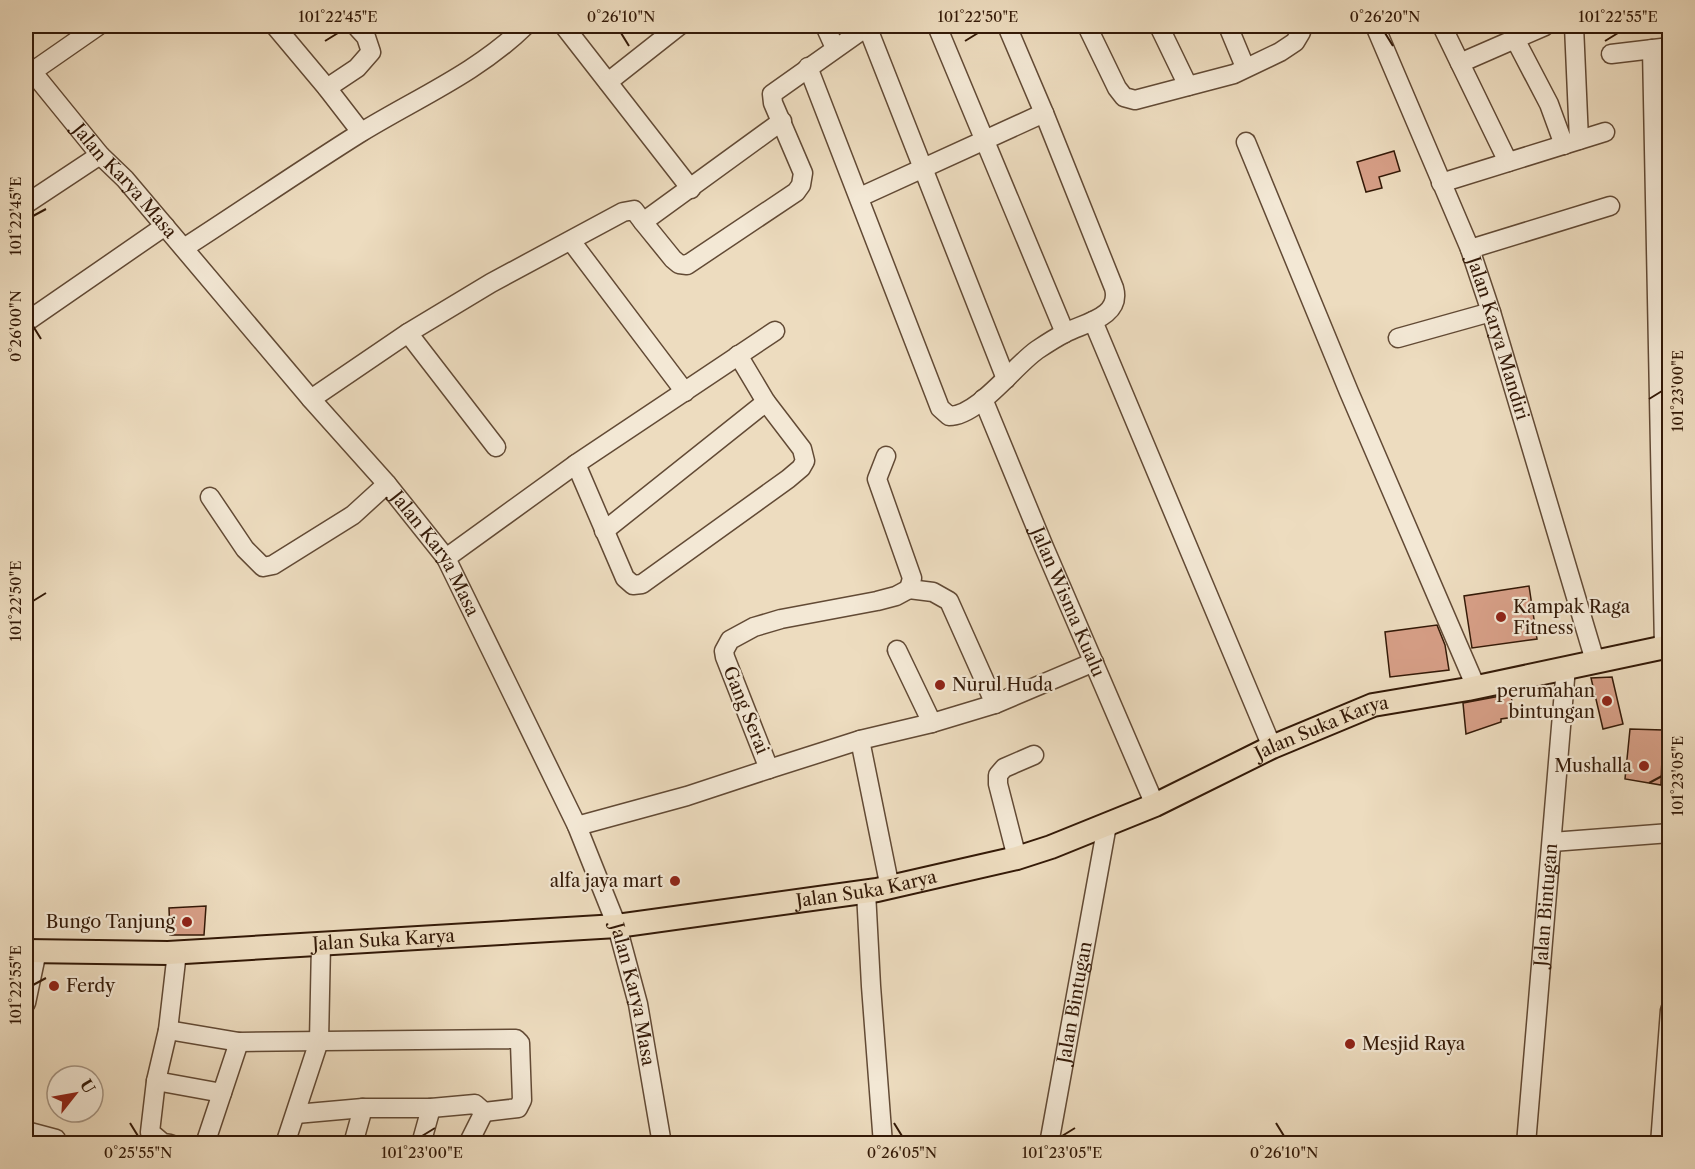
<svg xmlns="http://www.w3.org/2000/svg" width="1695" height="1169" font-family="'Libre Caslon Text',serif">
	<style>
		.building { fill: #d79f87; stroke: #331907; stroke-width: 1.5 }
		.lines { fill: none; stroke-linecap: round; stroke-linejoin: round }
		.minor-casing { stroke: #624a35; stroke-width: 21 }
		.major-casing { stroke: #331907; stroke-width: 26 }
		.minor { stroke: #f3e8d5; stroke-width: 18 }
		.major { stroke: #eddcbf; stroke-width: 22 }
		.ticks { fill: none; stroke: #331907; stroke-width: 2 }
		.poi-dot { fill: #8f2418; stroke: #f3e8d5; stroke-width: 2 }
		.labels { text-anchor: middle; stroke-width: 4.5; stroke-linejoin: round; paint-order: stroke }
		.street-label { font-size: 18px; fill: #331907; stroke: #f3e8d5 }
		.poi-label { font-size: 18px; fill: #331907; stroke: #f3e8d5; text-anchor: start }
		.neatline { fill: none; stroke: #331907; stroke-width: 2 }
		.ticks-label { font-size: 15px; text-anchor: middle; fill: #331907 }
	</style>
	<rect width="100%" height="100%" fill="#eddcbf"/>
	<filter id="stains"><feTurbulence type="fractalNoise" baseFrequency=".00333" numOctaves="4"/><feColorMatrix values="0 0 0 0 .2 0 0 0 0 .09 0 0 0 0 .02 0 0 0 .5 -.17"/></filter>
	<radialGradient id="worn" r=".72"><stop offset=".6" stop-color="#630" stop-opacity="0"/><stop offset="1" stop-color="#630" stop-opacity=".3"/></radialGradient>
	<g class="building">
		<path d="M1394,151L1400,171L1379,177L1382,188L1366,192L1357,162Z"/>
		<path d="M1529,586L1537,639L1472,648L1464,596Z"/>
		<path d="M1437,625L1445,645L1449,670L1390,677L1385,632Z"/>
		<path d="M1612,677L1623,724L1603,729L1591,678Z"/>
		<path d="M1511,694L1514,717L1501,719V722L1466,734L1463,703Z"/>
		<path d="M1630,729L1663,730L1661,785L1625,779Z"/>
		<path d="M206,906L204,935H170L169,908Z"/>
	</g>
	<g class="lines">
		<defs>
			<g id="minor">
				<path d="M275,26L327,88L361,132"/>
				<path d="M564,26L691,189"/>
				<path d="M825,26L835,48"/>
				<path d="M867,26L1006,379"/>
				<path d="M937,26L1065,333"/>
				<path d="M1087,26L1117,88L1124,97L1135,100L1234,74L1280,52L1295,42L1301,32L1299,26"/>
				<path d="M1159,26L1188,86"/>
				<path d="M1228,26L1245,67"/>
				<path id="s1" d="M1375,26L1470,249L1491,312L1595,661"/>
				<path d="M1442,26L1508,162"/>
				<path d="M1574,26L1579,140"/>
				<path d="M1515,39L1549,104L1564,145"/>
				<path d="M1652,49L1664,647"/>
				<path d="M1611,54L1670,47"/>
				<path d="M1460,63L1545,26"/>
				<path id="s2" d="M26,64L100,155L125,179L311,399L387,484L446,558L577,826L617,926L638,1004L662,1144"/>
				<path d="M808,67L940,408L949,416C978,416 1014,366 1037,350C1046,344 1055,338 1065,333C1084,323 1122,317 1114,288L1044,113L1007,26"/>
				<path d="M26,76L98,26"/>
				<path d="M608,82L679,26"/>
				<path d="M327,88L357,68L371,52L366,37L356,26"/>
				<path d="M1246,142L1349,392L1476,687"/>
				<path d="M1441,183L1605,132"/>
				<path d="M860,197L1044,113"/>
				<path d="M26,204L100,155"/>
				<path d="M643,222L673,259L679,264L687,265L796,192L801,185L803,173L773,103L772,94L868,26"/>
				<path d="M571,241L685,392"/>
				<path d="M184,248C243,210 301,170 360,133C417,98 477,73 525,26"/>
				<path d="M1470,249L1610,206"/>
				<path d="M1093,321L1272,747"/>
				<path d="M26,322L165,226"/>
				<path d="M408,333L496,447"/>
				<path d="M1398,338L1491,312"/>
				<path d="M311,399L408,333L491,283L623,212L634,210L643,222L782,121"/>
				<path id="s3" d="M983,399L1044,547L1155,805"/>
				<path d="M886,456L877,479L912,578L909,589"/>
				<path d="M576,464L625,578L633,585L642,584L788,479L801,468L805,461L802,449L766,402L738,355"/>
				<path d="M210,497L245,549L263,567L273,565L353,515L387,484"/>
				<path d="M604,531L766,402"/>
				<path d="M446,558L576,464L775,331"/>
				<path d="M909,589L933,592L949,601L995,704"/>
				<path d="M897,650L932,723"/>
				<path d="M860,740L890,888"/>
				<path d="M769,769L860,740L932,723L995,704L1094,662"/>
				<path d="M577,826L687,796L769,769L725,657L724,651L730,640L754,627L781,619L877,601L896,596L909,589"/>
				<path d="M1552,842L1670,833"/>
				<path d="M1017,858L998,784V775L1004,768L1034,755"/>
				<path d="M866,892L871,986L883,1144"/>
				<path d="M26,1003L37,951"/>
				<path d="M168,1030L239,1042L516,1039L520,1043L522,1100L518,1108L484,1112"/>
				<path d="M156,1081L222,1093"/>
				<path d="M296,1114L363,1108H431L475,1104L484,1112L468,1144"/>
				<path d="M26,1131L56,1139"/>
				<path d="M170,1144L163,1143L150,1132L156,1081L168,1030L177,952"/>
				<path d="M205,1144L239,1042"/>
				<path d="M285,1144L319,1041L321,944"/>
				<path d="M353,1144L363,1108"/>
				<path d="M421,1144L431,1108"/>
				<path id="s4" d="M1049,1144L1107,825"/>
				<path id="s5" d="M1526,1144L1566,667"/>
				<path d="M1660,1144L1670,1010"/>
			</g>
			<g id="major">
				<path id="s6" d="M26,951L168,953L617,926L877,890L1017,858L1051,847L1155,805L1272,747L1373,705L1468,689L1670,646"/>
			</g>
		</defs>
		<use href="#minor" class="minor-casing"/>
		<use href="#major" class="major-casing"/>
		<use href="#minor" class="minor"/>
		<use href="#major" class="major"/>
	</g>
	<path class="ticks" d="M621,33L629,46M1385,33L1393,46M325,41L338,33M965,41L978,33M1605,41L1618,33M33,216L46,209M33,326L41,339M1649,399L1662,391M33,601L46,593M1649,783L1662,776M33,985L46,978M130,1123L138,1136M894,1123L902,1136M1276,1123L1284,1136M422,1136L435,1128M1062,1136L1075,1128"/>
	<g class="poi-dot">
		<circle cx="1501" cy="617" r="6"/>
		<circle cx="940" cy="685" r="6"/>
		<circle cx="1607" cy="701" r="6"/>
		<circle cx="1644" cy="766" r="6"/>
		<circle cx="675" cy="881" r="6"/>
		<circle cx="187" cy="922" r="6"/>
		<circle cx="54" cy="986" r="6"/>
		<circle cx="1350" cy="1044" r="6"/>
	</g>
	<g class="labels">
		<g class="street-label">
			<text dy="6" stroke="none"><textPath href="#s2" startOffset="153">Jalan Karya Masa</textPath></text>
			<text dy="6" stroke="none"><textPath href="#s1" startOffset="336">Jalan Karya Mandiri</textPath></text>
			<text dy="6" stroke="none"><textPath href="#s2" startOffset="639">Jalan Karya Masa</textPath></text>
			<text dy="6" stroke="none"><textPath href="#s3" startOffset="220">Jalan Wisma Kualu</textPath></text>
			<text transform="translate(746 710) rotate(68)" y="6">Gang Serai</text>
			<text dy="6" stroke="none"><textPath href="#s6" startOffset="1330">Jalan Suka Karya</textPath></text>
			<text dy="6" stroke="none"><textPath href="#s6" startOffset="844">Jalan Suka Karya</textPath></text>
			<text dy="6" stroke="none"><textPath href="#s5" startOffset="240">Jalan Bintugan</textPath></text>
			<text dy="6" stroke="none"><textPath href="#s6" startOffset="358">Jalan Suka Karya</textPath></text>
			<text dy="6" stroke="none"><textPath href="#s2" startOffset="1125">Jalan Karya Masa</textPath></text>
			<text dy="6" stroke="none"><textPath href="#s4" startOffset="144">Jalan Bintugan</textPath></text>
		</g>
		<g class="poi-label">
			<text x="1513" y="613">Kampak Raga<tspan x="1513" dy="21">Fitness</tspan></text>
			<text x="952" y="691">Nurul Huda</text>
			<text x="1595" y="697" text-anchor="end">perumahan<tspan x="1595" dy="21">bintungan</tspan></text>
			<text x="1632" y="772" text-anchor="end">Mushalla</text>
			<text x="663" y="887" text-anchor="end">alfa jaya mart</text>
			<text x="175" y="928" text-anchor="end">Bungo Tanjung</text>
			<text x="66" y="992">Ferdy</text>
			<text x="1362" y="1050">Mesjid Raya</text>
		</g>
	</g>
	<rect width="1695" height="1169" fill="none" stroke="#eddcbf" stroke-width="66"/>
	<g transform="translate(75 1094) rotate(59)"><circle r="28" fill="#f3e8d5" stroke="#a69583" stroke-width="1.5"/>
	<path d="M0-4.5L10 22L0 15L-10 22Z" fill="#8f2418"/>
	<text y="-9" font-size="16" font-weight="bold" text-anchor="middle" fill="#331907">U</text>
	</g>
	<rect x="33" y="33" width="1629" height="1103" class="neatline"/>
	<g class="ticks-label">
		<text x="338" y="22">101°22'45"E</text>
		<text x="621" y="22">0°26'10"N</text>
		<text x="978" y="22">101°22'50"E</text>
		<text x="1385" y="22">0°26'20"N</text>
		<text x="1618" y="22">101°22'55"E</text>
		<text transform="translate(16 216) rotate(-90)" y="5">101°22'45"E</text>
		<text transform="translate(16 326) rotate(-90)" y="5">0°26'00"N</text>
		<text transform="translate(1678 391) rotate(-90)" y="5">101°23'00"E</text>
		<text transform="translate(16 601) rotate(-90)" y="5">101°22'50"E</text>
		<text transform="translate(1678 776) rotate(-90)" y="5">101°23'05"E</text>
		<text transform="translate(16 985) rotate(-90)" y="5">101°22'55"E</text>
		<text x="138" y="1158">0°25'55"N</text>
		<text x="422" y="1158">101°23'00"E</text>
		<text x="902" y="1158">0°26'05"N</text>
		<text x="1062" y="1158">101°23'05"E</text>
		<text x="1284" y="1158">0°26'10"N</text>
	</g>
	<rect width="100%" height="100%" filter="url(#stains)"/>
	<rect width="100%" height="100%" fill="url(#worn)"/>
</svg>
